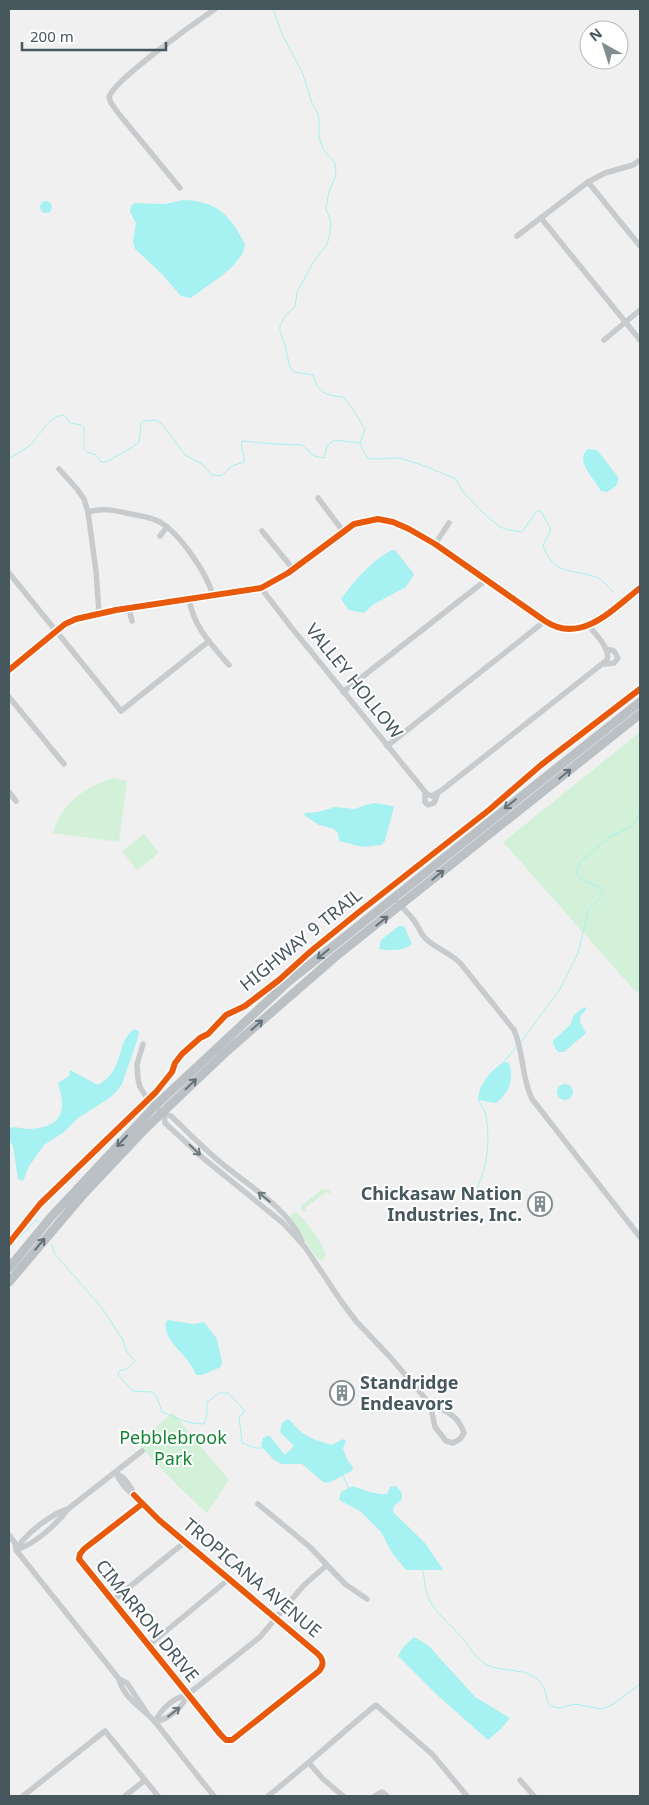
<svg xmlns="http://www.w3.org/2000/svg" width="649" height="1805" font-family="'Noto Sans',sans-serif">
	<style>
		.green { fill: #d3f1d8 }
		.water { fill: #a6f1f1 }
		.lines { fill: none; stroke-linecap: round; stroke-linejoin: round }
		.stream { stroke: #a6f1f1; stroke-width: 1 }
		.minor { stroke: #c7cbcd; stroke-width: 5.5 }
		.highway { stroke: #bac0c4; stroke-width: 9 }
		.cycleway-casing { stroke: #fff; stroke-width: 9 }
		.cycleway { stroke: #e8590c; stroke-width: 6 }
		.oneway { stroke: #637178 }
		.oneway2 { stroke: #6d7a7f }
		.labels { text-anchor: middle; stroke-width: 4; stroke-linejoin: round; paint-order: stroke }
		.street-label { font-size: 18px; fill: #46575e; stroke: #fff }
		.poi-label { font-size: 18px; font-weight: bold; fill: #46575e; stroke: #fff; text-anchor: end }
		.park-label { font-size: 18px; fill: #128433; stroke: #fff }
	</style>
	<rect width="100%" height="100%" fill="#f1f0f0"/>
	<g class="green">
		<path d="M640,732V994L635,991L503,842Z"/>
		<path d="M113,778L127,781L119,842L53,833C60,804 86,786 113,778Z"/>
		<path d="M144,834L159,853L137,870L122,851Z"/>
		<path d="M326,1189L330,1191V1194L326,1192L305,1208L307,1212H304L301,1209V1206L321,1190Z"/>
		<path d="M295,1211C307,1220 319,1240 326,1253L324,1259L321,1260L317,1258L290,1218L291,1215Z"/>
		<path d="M173,1413L229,1480L207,1513L180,1488L137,1443Z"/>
	</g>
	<g class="water">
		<path d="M183,200C217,201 230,215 245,244C244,265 206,286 191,298L181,296L160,272L135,249L133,242L136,223L130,212L131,206L134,203L165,204Z"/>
		<circle cx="46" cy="207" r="6"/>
		<path d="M588,449L597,450L619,478L616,486L607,492L601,491C595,479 574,461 588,449Z"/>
		<path d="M392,550H395L414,574L406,587L374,604L364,613L349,610L341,599C354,581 372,560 392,550Z"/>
		<path d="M375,803L393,806L394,807L385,841L381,845L363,847L339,841L338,833L334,829L319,825L304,815L305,813L318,812L335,807L355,809L365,805Z"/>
		<path d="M399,926H404L412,944C404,951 389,951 379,949L381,940Z"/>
		<path d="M584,1007L586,1008V1010L580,1016V1022L586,1033L564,1052H558L553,1044V1041L570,1025L574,1015Z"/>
		<path d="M135,1029L139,1032L138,1038L122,1084L116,1092L108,1099L78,1118L64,1132L44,1145L29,1166L23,1181L18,1179L13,1146L9,1140V1128C15,1126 22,1129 29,1129C62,1127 67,1113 58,1083L69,1076L70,1070L98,1085C126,1070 115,1040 135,1029Z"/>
		<path d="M506,1062L509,1063C515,1078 508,1096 495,1103L479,1100C475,1088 495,1064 506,1062Z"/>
		<circle cx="565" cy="1092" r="8"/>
		<path d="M168,1320L194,1324L204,1322L217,1339L222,1362L221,1367L202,1375H196C194,1371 193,1367 190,1364C182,1350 163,1340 166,1322Z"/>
		<path d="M288,1419C293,1422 294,1426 299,1430C307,1438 322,1442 332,1445L343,1439L346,1441L343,1449L348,1461L353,1467L352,1471L328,1483L323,1482L302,1464H282L274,1460L261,1446L263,1438L269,1435L284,1454L287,1453L294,1446L280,1432L282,1423Z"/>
		<path d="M353,1486C364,1490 375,1495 387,1494L390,1487L396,1486L402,1493V1499L394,1506L393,1512L425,1543L443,1570H406L392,1553L381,1532L360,1511L339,1500L341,1492Z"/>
		<path d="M414,1637L429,1646L475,1697L510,1718L501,1729L488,1740L436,1694L398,1656L404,1646Z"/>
	</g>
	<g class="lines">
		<g class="stream">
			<path d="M273,9L282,34L302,72L312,103L317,112L319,118V137L323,149L335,163L336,176L329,191L326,209L331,222L329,238L327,244L314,261L297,292L295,307L286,315L280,325V331L285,345L290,368L294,372L313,375C319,394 325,395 343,397C353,408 357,417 365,429L360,443"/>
			<path d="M360,444L367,458C379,461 390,456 403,459C421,464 439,472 456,479L463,492L482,512L500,527L509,530L522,532L537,511H541L550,528V532L543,545C554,577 573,568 598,578C604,581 609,587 613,592"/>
			<path d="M9,459C15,455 23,450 29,446C40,437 48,415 64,415L70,423L81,425L84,428V449L87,452L96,455L101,462H105C112,459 134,447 139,442L141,424L143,421L157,420L162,424L185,455L202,464L212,475L221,476L232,466L244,462C245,454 240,449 242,441L274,444L302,445L314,456L324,458L327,446L334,440L360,443"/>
			<path d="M521,1042L560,989L578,953L588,910L602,896V891L600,887L586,882L576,874L580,862L611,836L629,828L635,823L640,812"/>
			<path d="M503,1063L516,1047"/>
			<path d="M474,1193C488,1171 491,1137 485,1112C483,1107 479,1103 478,1098"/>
			<path d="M14,1241L19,1238L36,1220L38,1222"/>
			<path d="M51,1244L55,1254L102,1308L123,1340L127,1352L135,1361L126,1369L119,1371L118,1375L133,1391L153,1392L157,1397L162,1412C176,1418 189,1424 204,1424L207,1413V1402L219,1393H228L244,1410V1413L239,1416L242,1443L255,1448H262"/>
			<path d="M343,1475L349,1489"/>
			<path d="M422,1568C425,1576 424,1583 426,1591C431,1611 451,1624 463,1639C469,1646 473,1654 480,1660C496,1675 527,1665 540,1682C546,1689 546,1699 550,1706L559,1708L575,1704L601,1709L612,1705L640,1684"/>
		</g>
		<g class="minor">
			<path d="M588,182L640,246"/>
			<path d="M180,188L119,114L111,103L109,97C114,80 196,22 215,9"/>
			<path d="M541,218L640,340"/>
			<path d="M517,236L588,182L605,173L633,165L640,160"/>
			<path d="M604,340L640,310"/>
			<path d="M59,469L77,489L84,499L88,512L96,571L99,613"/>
			<path d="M318,498L343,531"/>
			<path d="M88,512C102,508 113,510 126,513C138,516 149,516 160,522C180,534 207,573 213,596"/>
			<path d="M262,531L293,569"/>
			<path d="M160,536L167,527"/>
			<path d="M435,544L449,523"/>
			<path d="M9,573L121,711L209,641"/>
			<path d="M261,588L291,627L422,788L427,794L432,796L442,790L607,660C611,649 596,635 589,626"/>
			<path d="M189,599C194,628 211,644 229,665"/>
			<path d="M129,609L132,621"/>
			<path d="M604,664L614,663L618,658L614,651L606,649"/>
			<path d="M9,670L65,624L76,619L116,610L261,588L288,573L354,524L378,519L393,522L409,529L435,544L545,621C581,645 613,609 640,588"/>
			<path d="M343,692L486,580"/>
			<path d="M9,697L64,764"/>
			<path d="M387,746L545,621"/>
			<path d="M9,792L16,801"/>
			<path d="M425,792V802L428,805L434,803L438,793"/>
			<path d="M393,898C401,906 411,915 417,925C420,930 421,934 425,938C436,949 451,953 461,964L514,1030C524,1052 521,1077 532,1099L640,1237"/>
			<path d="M143,1044L137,1064L138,1079L140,1087L145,1095L162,1113L171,1116C189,1133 206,1151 225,1166C252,1188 288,1209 302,1241"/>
			<path d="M164,1114L165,1123L203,1158L283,1223L305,1247L341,1301L356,1321L391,1358L430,1404L435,1427L446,1441L453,1443L460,1439L464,1433C457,1413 446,1412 430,1404"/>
			<path d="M116,1473C125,1478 131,1485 134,1495C126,1490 120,1482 116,1473Z"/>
			<path d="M134,1495L159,1520L318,1654C324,1660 324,1665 319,1671L232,1740H226L220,1734L79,1559L80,1554L84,1549L142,1504"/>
			<path d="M258,1504L310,1547L345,1584L367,1599"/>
			<path d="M68,1509C56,1525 35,1544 16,1550C25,1534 51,1514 68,1509Z"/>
			<path d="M68,1509L142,1451"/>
			<path d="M9,1535L15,1543L16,1550L119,1679L127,1683L147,1713"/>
			<path d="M112,1601L185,1542"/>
			<path d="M148,1646L229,1579"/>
			<path d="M119,1679C123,1698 144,1709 156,1723C175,1747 194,1772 214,1796"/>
			<path d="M155,1722C161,1709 173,1698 187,1695L260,1637L304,1585L326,1566"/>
			<path d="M155,1722C168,1719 183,1708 187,1695"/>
			<path d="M309,1763L323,1779L343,1796"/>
			<path d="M520,1780L534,1796"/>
			<path d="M23,1796L105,1731L158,1796"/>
			<path d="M125,1796L145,1780"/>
			<path d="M268,1796C305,1767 339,1735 376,1705L433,1755L467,1796"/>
			<path d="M375,1796L382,1792L387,1796"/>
		</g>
		<g class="highway">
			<path d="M9,1268L51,1217L155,1106L288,982L640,702"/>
			<path d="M9,1282L81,1197L146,1128L227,1051L335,957L640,714"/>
		</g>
		<defs>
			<g id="cycleway">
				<path d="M9,670L65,624L76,619L116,610L261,588L288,573L354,524L378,519L393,522L409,529L435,544L545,621C581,645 613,609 640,588"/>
				<path d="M9,1243L40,1204L156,1092L172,1072L175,1063L182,1054L200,1038L208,1034L226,1015L245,1006L279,980L311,951L359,912L489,810L541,765L640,689"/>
				<path d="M134,1495L159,1520L318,1654C324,1660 324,1665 319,1671L232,1740H226L220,1734L79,1559L80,1554L84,1549L142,1504"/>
			</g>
		</defs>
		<use href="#cycleway" class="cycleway-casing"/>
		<use href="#cycleway" class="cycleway"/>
	</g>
	<defs><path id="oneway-shaft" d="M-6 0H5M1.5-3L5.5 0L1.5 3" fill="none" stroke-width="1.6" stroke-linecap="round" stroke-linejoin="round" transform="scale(1.25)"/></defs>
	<g class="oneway">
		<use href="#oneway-shaft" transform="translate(565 774) rotate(-39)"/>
		<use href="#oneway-shaft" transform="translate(510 804) rotate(141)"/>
		<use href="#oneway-shaft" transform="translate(438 875) rotate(-39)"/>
		<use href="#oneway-shaft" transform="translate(382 921) rotate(-39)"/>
		<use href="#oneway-shaft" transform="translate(323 954) rotate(141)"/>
		<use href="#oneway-shaft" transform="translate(257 1025) rotate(-41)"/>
		<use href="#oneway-shaft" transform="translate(191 1084) rotate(-44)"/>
		<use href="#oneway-shaft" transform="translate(122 1141) rotate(133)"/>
		<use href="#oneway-shaft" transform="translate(40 1244) rotate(-50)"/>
	</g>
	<g class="oneway2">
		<use href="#oneway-shaft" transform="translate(195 1150) rotate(44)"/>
		<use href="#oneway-shaft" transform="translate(264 1197) rotate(-141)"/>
		<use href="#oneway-shaft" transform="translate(174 1712) rotate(-38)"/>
	</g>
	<defs>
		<symbol id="building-ring" viewBox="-11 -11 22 22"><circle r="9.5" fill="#fff" stroke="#828d91" stroke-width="1.5"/><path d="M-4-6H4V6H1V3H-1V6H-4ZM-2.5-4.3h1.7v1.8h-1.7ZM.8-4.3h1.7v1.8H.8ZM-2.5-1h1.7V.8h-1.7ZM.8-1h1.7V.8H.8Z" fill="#828d91"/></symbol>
	</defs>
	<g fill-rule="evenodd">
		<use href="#building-ring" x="526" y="1190" width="28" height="28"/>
		<use href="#building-ring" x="328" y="1379" width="28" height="28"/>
	</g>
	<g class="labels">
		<g class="street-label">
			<text transform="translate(354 681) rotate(51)" y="6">VALLEY HOLLOW</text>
			<text transform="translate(301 940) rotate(-39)" y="6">HIGHWAY 9 TRAIL</text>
			<text transform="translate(252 1578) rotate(40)" y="6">TROPICANA AVENUE</text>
			<text transform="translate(147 1621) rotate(51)" y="6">CIMARRON DRIVE</text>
		</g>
		<g class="poi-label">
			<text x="522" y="1200">Chickasaw Nation<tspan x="522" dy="21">Industries, Inc.</tspan></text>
			<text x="360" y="1389" text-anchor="start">Standridge<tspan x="360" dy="21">Endeavors</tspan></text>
		</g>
		<g class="park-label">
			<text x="173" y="1444">Pebblebrook<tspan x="173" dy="21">Park</tspan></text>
		</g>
	</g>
	<rect width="649" height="1805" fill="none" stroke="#46575e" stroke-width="20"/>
	<g transform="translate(604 45) rotate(321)"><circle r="24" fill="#ffffff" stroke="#b5bcbf"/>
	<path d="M0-4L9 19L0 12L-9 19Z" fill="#828d91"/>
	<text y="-8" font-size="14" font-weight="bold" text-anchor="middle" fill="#46575e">N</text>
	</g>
	<path d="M22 42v8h144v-8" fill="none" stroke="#46575e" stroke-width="2.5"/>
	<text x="30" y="42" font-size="15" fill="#46575e" stroke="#ffffff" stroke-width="4" paint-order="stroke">200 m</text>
</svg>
